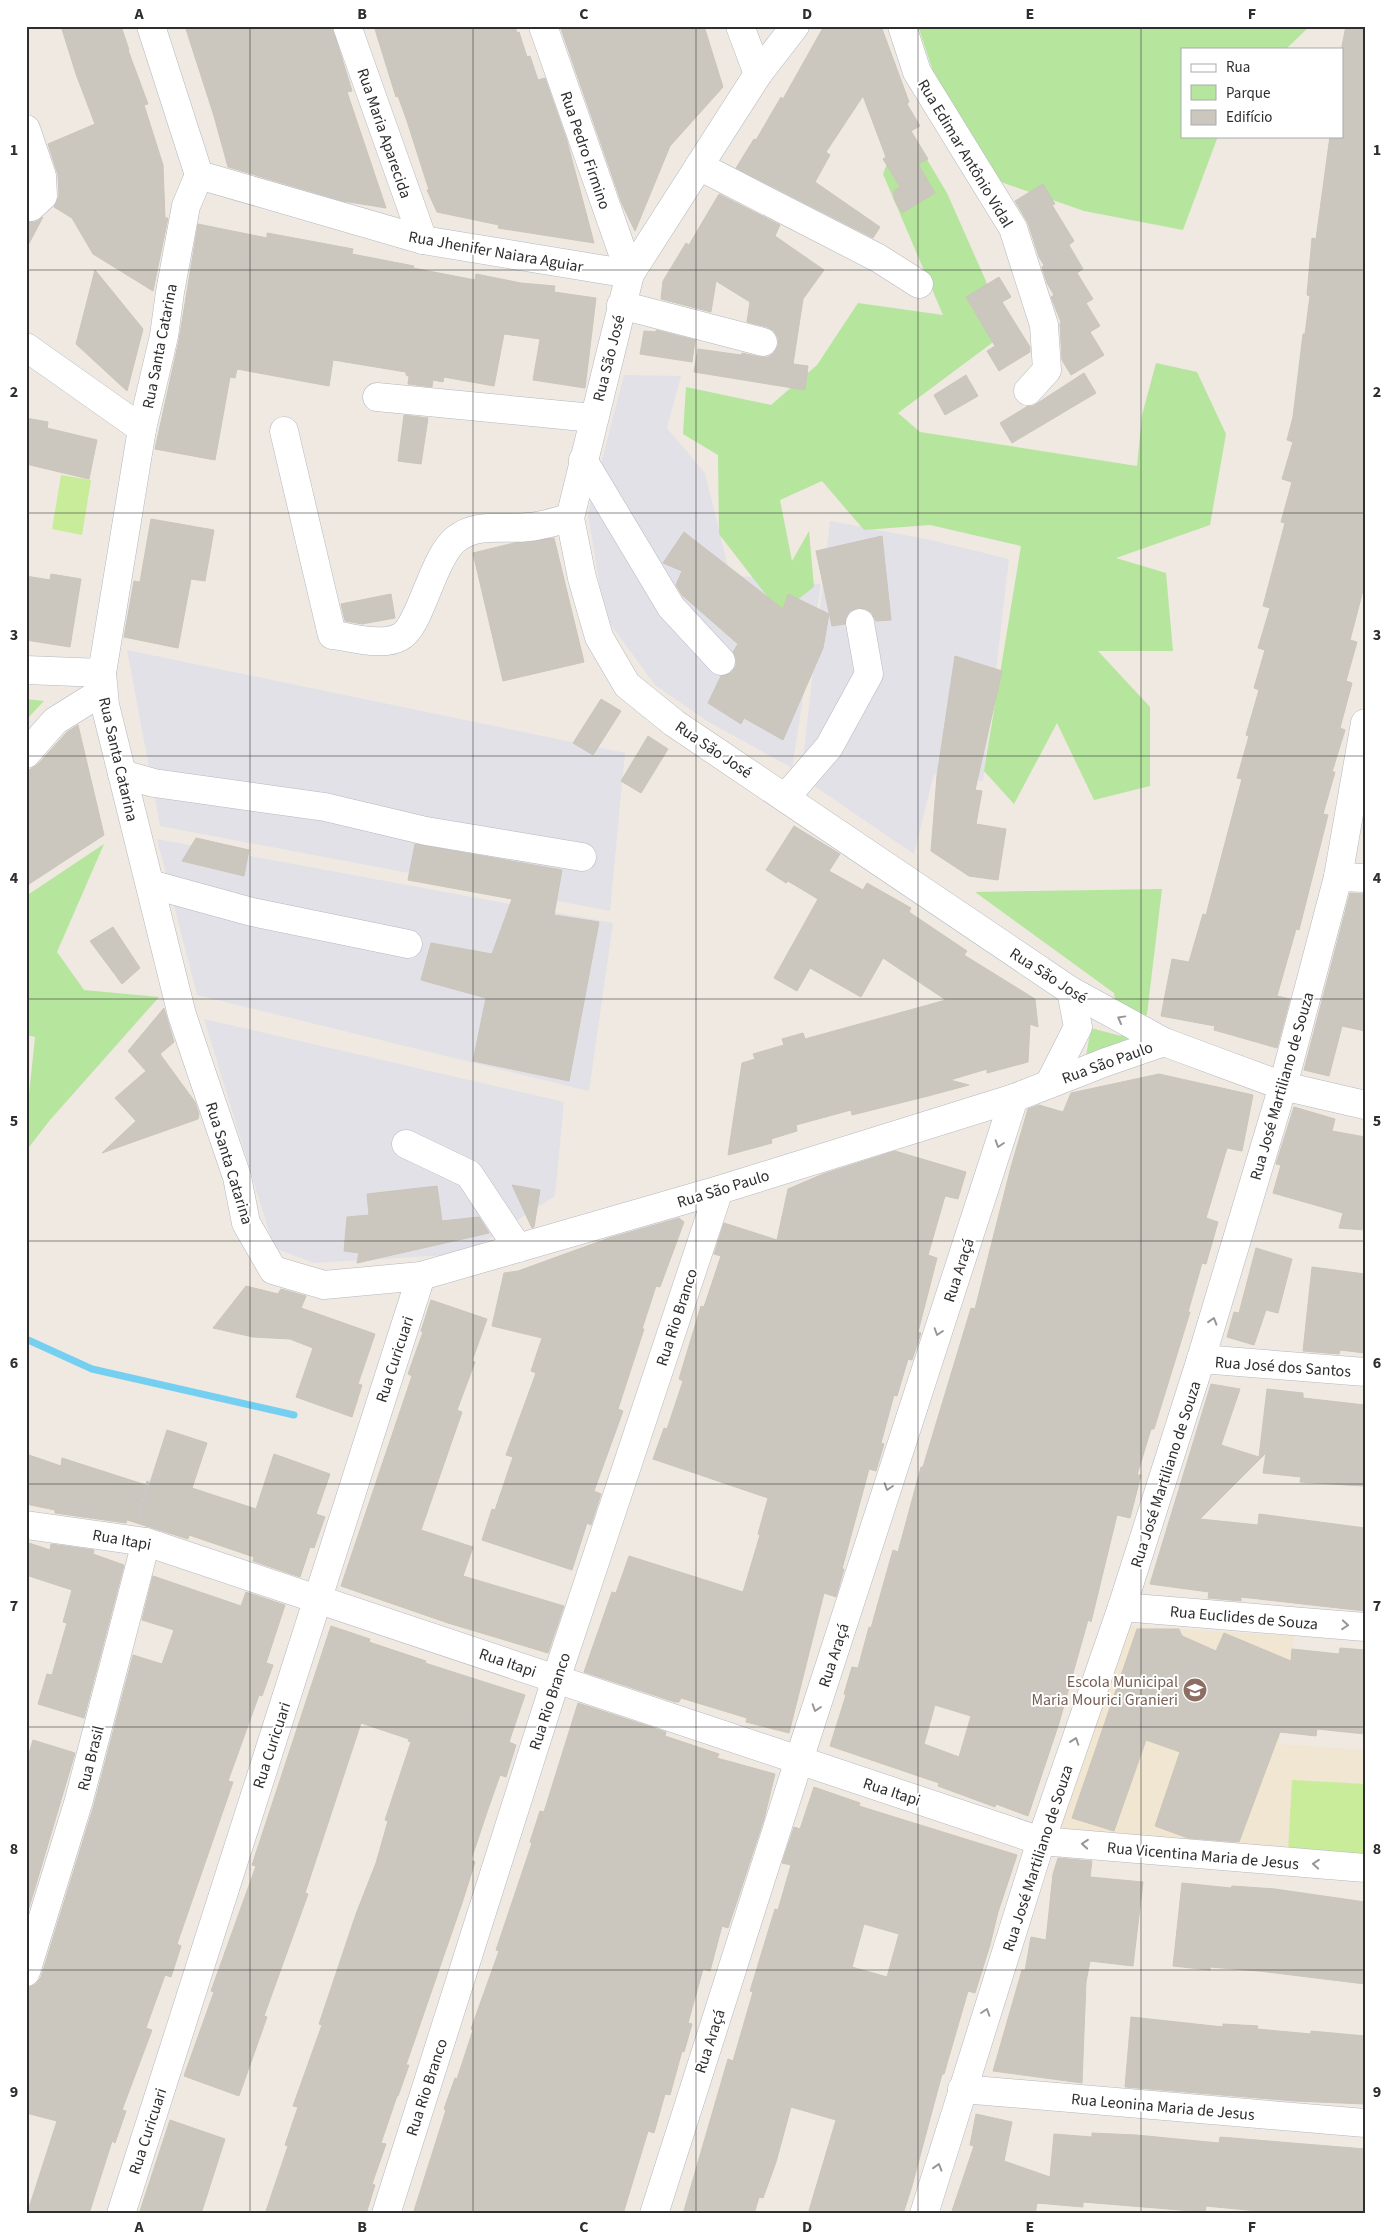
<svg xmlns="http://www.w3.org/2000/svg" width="1391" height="2240" font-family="'Source Sans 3',sans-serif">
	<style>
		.industrial { fill: #e3e1e8 }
		.education { fill: #f0e6d1 }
		.green { fill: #b6e59e }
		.pitch { fill: #c9ec9a }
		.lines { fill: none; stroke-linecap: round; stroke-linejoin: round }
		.stream { stroke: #75cff0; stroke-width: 7 }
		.building { fill: #cbc7bf; stroke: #cbc5ba; fill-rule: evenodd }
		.minor-casing { stroke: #b4b7c1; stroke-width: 29 }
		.path { stroke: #c9c9c9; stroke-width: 3; stroke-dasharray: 4 2.5; stroke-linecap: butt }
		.minor { stroke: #fff; stroke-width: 28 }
		.oneway { stroke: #969696 }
		.grid { fill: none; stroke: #2e2e2e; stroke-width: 1; stroke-opacity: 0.55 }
		.labels { text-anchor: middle; stroke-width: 4; stroke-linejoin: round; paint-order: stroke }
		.street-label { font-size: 16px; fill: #2e2e2e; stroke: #fff }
		.education-label { font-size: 16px; fill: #785e54; stroke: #fff; text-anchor: end }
		.neatline { fill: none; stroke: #2e2e2e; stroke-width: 2 }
		.grid-label { font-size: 16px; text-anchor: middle; font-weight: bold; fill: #2e2e2e }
	</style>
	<rect width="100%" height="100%" fill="#efe9e1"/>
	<g class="industrial">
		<path d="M624,375L681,376L667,428L705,473L730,575L821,584L792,768L707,721L655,685L605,617L588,514Z"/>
		<path d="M830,521L931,540L1009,559L983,781L934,774L914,854L801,777Z"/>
		<path d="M127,650L625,753L610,911L160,826Z"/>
		<path d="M157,839L613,923L589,1091L197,995Z"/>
		<path d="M204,1019L564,1102L555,1196L465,1254L314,1263L274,1248Z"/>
	</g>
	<path class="education" d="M1127,1626L1294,1636L1279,1744L1365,1750V1860L1057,1829Z"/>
	<g class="green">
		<path d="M918,26H1310L1286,49H1182V136H1218L1183,230L1084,211L1001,182L944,104Z"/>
		<path d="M904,121L947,193L1008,331L898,413L920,432L1137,466L1142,415L1156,363L1197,372L1226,434L1210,525L1116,558L1166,573L1173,651H1098L1150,707V786L1094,800L1057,723L1014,804L984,771L1021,546L930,525L864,530L822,481L780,500L792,561L809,531L814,587L780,613L719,534L718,455L683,434L686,387L771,405L817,365L858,303L943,315L883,174Z"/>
		<path d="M26,699L44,701L26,720Z"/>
		<path d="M104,844L57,952L84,990L159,997L50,1120L26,1151V1097L29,1095L35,1037L26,1035V896Z"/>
		<path d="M1162,889L1147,1014L1123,1044L1086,1056L1091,1028L1121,1036L1114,993L975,892Z"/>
	</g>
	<g class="pitch">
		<path d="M61,475L91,480L82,535L52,529Z"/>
		<path d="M1292,1780L1365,1784V1857L1288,1852Z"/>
	</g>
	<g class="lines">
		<path class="stream" d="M26,1339L92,1369L294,1415"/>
	</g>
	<g class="building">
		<path d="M61,26H121L129,50H128L148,104L144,105L163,165L165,218H168L153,291L93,254L72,218L54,207L59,196L58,175L48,144L95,124L76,74Z"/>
		<path d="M185,26H332L352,91L347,92L386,208L343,201L228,167L214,116Z"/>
		<path d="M374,26H515L517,33L519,32L527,57L530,56L538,80L545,78L567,141L594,243L498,228L499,225L437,212L427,190H429L407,121L398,96L396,97Z"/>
		<path d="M560,26H704L723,87L670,146L635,231L622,204Z"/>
		<path d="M824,26H881L909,102L907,104L920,126L911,131L928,159L918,164L935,193L902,213L894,199V191L900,187L883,159L886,157L863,96L826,152L830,155L815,182L880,227L873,238L736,168L754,139L756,140L781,97L783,99Z"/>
		<path d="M1346,26H1365V583L1350,640L1357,642L1346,681L1352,683L1340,728L1345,730L1332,772H1335L1323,814L1328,815L1299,930L1296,929L1277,996L1290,999L1277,1048L1214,1030L1215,1026L1161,1016L1172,959L1189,962L1203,914L1206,915L1242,779L1237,778L1249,736L1246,735L1259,690L1254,688L1265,650L1258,648L1270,608L1263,606L1285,523L1281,522L1292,482L1282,479L1293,442L1287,440L1293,417L1303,334H1305L1310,296L1307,295L1312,238L1316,239L1330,136H1342V46Z"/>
		<path d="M1043,184L1055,204L1052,205L1074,241L1069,245L1083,269L1077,273L1093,299L1086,303L1100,326L1090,332L1104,355L1071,375L1062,360L1060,324L1061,322L1051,297L1054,295L1047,283L1042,267L1044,265L1039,257L1028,223L1015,201Z"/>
		<path d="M719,194L780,225L775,236L824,270L803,299L793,364L808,366L805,390L694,372L698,349L741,355L742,353L760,357H768L774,353L778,346V338L774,331L767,327L747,322L750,302L716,281L711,312L661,299L663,281L686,243L689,245Z"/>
		<path d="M43,217L26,249V222H36Z"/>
		<path d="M198,224L267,238V233L305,240L353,249L352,254L414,266L413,268L475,280L476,274L521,283L555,286L554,292L596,298L585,388L533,380L540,339L504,334L494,386L444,377L443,382L433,380L432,387L408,384L409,376L406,375V372L333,360L329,386L237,369L235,378L230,377L215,460L155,449L179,340Z"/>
		<path d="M95,270L143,329L127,391L76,344Z"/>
		<path d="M999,277L1011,297L1002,302L1030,347V352L999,371L987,351L995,346L966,297Z"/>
		<path d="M656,330L695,340L692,362L640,354L644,331L656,332Z"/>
		<path d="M1084,373L1096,393L1012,443L1000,423L1028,406H1033Z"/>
		<path d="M966,375L978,396L945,415L934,395Z"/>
		<path d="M404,415L428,418L421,464L398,461Z"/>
		<path d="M26,418L48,422L47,428L97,440L89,479L26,464Z"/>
		<path d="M151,519L214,530L205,581L191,579L178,648L124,637L134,581L140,582Z"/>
		<path d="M684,532L783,609L788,594L829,614L823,648L783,740L744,718L741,724L708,703L721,676L731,673L736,666V658L733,652L738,644L682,595L676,585L682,571L663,563Z"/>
		<path d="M882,536L891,620L876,621L872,613L866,609L858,608L850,611L846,617L845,624L832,626L816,551Z"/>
		<path d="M554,538L584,662L503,681L473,553L514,543Z"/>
		<path d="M51,574L81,579L70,647L26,640V576L50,580Z"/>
		<path d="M391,594L395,618L362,624L345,621L341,604Z"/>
		<path d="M955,656L1002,671L975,790L982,791L976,824L1006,829L998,880L969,876L931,851L937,776Z"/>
		<path d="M601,699L621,711L593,755L573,743Z"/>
		<path d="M78,725L104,835L26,886V772L38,764L67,732Z"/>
		<path d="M648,736L668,749L641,793L621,781Z"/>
		<path d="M794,826L840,854L829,871L863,890L867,883L911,908L909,912L967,951L964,955L1035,999L1038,1027L1030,1024L1028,1062L987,1073V1069L950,1080L969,1085L928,1096L852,1115L851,1110L796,1125L797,1131L771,1139L772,1143L728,1155L742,1063L755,1059L753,1054L784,1045L782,1039L803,1033L805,1039L946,1000L883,958L861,997L810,968L797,991L774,978L818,899L788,881L786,883L766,870Z"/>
		<path d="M196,838L249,850L244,876L182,861Z"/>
		<path d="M415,844L562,870L554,915L599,922L569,1081L473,1061L486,998L421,980L431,943L492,954L512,899L408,880Z"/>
		<path d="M1350,893L1365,894V1031L1342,1026L1329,1076L1304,1070Z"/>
		<path d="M113,927L140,968L122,984L90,941Z"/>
		<path d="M164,1008L174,1042L160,1054L195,1102L199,1114L198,1119L102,1153L136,1121L115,1098L146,1071L128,1051Z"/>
		<path d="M1159,1074L1253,1095L1242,1151L1227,1148L1206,1218L1218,1222L1206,1264L1202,1263L1188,1312H1190L1154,1429H1151L1137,1475H1141L1130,1518L1117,1515L1091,1622L1088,1620L1059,1723L1028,1816L996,1804L995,1807L938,1786L939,1783L830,1746L846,1695L844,1694L852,1667L858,1668L869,1627L871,1628L893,1550L898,1552L921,1467H923L971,1308L975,1309L1011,1167L1028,1109L1039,1105L1063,1112L1071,1093ZM935,1705L971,1716L959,1757L924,1744Z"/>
		<path d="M1294,1107L1335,1119L1332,1131L1365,1137V1230L1339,1228L1343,1213L1273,1193L1281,1165L1276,1164Z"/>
		<path d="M895,1151L966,1172L958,1199L945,1196L928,1255L937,1258L918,1332L921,1333L912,1360L908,1359L897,1396L894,1395L881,1443L884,1444L876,1471L869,1469L842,1569H844L836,1597L824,1593L789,1733L746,1722L747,1718L681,1698L679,1702H675L584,1672L612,1592L616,1593L629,1556L743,1592L760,1535L758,1534L768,1498L653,1459L664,1428L667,1429L683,1381L679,1379L701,1306L704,1307L721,1256L714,1254L724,1223L777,1240L788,1189L823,1174Z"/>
		<path d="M512,1185L540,1190L534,1227L532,1228Z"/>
		<path d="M437,1186L442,1221L479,1217L489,1233L357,1263L359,1253L344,1251L347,1217L369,1215L367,1194Z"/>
		<path d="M679,1218L684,1222L660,1287L656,1286L642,1329H644L618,1409L623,1411L594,1491L601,1494L591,1525L587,1523L572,1570L482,1540L492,1509L495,1510L513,1457L506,1455L536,1373L531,1371L542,1338L492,1326L504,1273L518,1271L609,1238Z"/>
		<path d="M1256,1248L1292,1259L1278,1313L1266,1310L1254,1345L1227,1337L1234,1312L1239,1313Z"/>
		<path d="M1312,1267L1365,1274V1353L1340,1350L1339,1354L1303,1351Z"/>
		<path d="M246,1286L278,1294L281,1289L306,1296L301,1308L375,1334L358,1384L362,1385L352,1417L296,1397L313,1348L290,1339L253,1337L213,1328Z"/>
		<path d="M431,1300L487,1319L472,1361L475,1362L457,1410L462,1412L421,1530L473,1547L463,1576L564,1606L548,1653L448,1623L341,1586L412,1376L408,1374L423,1332L421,1331Z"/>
		<path d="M1211,1384L1240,1389L1221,1445L1259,1457L1267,1389L1303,1393V1398L1365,1405L1363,1486L1300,1482L1301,1477L1263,1473L1266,1453L1200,1519L1258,1525L1259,1514L1365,1528V1611L1241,1597V1601L1208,1598L1209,1592L1150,1584Z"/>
		<path d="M167,1430L207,1443L192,1488L256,1509L274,1454L330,1474L316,1514L325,1517L314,1548L310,1547L300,1577L253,1561L254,1557L189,1535L188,1539L127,1520L126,1523L55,1513V1510L26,1504V1454L61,1466L62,1458L149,1486Z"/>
		<path d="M26,1542L50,1550L51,1544L94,1550L93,1554L124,1565L84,1718L38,1704L47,1674L52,1675L67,1623L63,1622L72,1590L26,1575Z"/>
		<path d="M153,1576L241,1606L246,1592L285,1605L266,1663L273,1665L262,1696L259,1695L228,1781L233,1782L177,1944L181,1946L171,1977L165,1975L146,2028L152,2030L122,2110L126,2111L115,2143L112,2141L89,2214H27L57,2121L26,2113V1995L29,1987L36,1984L41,1977L94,1805L133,1655L162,1664L174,1630L142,1620Z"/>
		<path d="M331,1626L370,1639L369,1642L426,1661L425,1663L525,1695L509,1742L516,1745L506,1777L500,1775L487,1812L471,1860L475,1862L462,1903L406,2065H409L398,2096H397L381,2143L386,2144L372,2184L375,2185L366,2214H265L288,2146L285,2145L298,2107L293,2106L322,2025L319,2024L356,1914L376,1863L388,1821L385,1820L411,1742L408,1741L409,1739L361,1723L305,1893L308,1894L264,2016L267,2017L239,2096L184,2076L214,1992L211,1991L256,1866L252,1865Z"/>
		<path d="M1137,1629H1179L1182,1636L1216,1651L1224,1633L1291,1661L1292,1649L1339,1654L1340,1648L1365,1650V1734L1317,1729L1316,1736L1280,1732L1239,1842L1188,1838L1155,1826L1180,1752L1146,1740L1114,1831L1072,1818Z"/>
		<path d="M578,1703L666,1732L665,1736L719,1754L717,1758L775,1774L764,1819L741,1889L728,1928L722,1926L710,1971L703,1969L688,2023L692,2024L684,2052L682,2051L670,2095L665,2094L654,2133L648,2131L623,2214H413L446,2110L444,2109L455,2078L457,2079L473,2030L471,2029L499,1951L496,1950L532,1843L530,1842L540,1811L544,1812Z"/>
		<path d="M33,1740L75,1753L26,1918V1764Z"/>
		<path d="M814,1787L860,1803L859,1806L1017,1855L998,1912L990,1945L975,1993L968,1991L944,2074H942L912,2186L903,2214H808L836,2120L791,2107L776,2162L763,2198L759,2197L754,2214H683L728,2059L733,2061L753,1992L750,1991L775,1909L778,1910L791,1865L782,1863L794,1827L800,1829ZM864,1924L899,1934L887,1977L852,1967Z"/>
		<path d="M1058,1858L1092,1861L1090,1877L1143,1882L1133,1966L1090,1961L1086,1982L1082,2083L993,2071L1022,1970L1025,1971L1031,1937L1046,1940L1053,1874Z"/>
		<path d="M1182,1883L1231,1888L1232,1886L1275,1889L1365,1902V1984L1259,1971L1210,1967V1970L1173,1966Z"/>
		<path d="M1131,2017L1223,2027V2024L1258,2026L1257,2029L1311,2034V2031L1365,2036V2104L1295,2101L1125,2087Z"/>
		<path d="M976,2114L1012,2122L1004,2161L1050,2177L1054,2134L1092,2137V2133L1136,2135L1219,2143L1220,2137L1365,2149V2214H1288L1206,2206L1205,2212L1083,2202V2207L1037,2203L1035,2214H951L974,2146L970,2145Z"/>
		<path d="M170,2120L225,2139L201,2214H139Z"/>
	</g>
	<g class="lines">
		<defs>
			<g id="minor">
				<path d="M151,26L199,175L423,240L630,274L758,74L795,26"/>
				<path d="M347,26L423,240"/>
				<path d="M543,26L630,274L570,518L582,578L599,637L627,685L674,723L1071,991L1164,1042L1283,1086L1365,1105"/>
				<path d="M740,26L758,74"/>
				<path d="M902,26L917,72L1013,228L1044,325L1047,370L1028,391"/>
				<path d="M26,129L42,176L43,196L31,207L26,206"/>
				<path d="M699,166L878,258L919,284"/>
				<path d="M199,175L186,206L170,292L164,336L142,429L102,673L105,705L182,1015L237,1177L246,1223L273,1270L324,1285L421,1276L719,1190L1014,1098L1106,1062L1164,1042"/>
				<path d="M621,305L763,342"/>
				<path d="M26,347L142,429"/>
				<path d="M377,397L593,418"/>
				<path d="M284,431L332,635C352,637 382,647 400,637C420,628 432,558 456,539C477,522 504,530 529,527C543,526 557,521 570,518"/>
				<path d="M583,460L671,607L721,661"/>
				<path d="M26,670L102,673"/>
				<path d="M26,754L55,721L103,691"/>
				<path d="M122,774L154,783L325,807L426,831L582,857"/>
				<path d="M785,798L829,747L869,674L860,623"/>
				<path d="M1338,877L1365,878"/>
				<path d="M150,884L252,912L408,944"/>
				<path d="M1049,1084L1078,1027L1071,991"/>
				<path d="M406,1144L469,1174L518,1248"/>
				<path d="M1201,1359L1365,1372"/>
				<path d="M26,1525L146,1542L1041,1841L1365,1868"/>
				<path d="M1122,1607L1365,1627"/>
				<path d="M26,1972L79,1800L146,1542"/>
				<path d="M962,2089L1365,2123"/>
				<path d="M121,2214L421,1276"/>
				<path d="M386,2214L556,1679L719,1190"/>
				<path d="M654,2214L799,1760L1014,1098"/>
				<path d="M924,2214L1041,1841L1122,1607L1201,1359L1283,1086L1338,877L1365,723"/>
			</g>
		</defs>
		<use href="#minor" class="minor-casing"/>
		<path class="path" d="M139,1515L148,1481"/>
		<use href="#minor" class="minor"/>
	</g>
	<defs><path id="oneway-chevron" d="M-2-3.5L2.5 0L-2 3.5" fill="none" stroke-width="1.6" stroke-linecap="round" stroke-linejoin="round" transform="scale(1.25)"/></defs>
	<g class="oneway">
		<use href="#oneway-chevron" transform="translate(1121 1019) rotate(-151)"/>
		<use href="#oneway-chevron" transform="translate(999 1144) rotate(108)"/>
		<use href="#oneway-chevron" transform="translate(1213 1321) rotate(-73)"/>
		<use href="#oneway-chevron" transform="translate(938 1332) rotate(108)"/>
		<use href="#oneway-chevron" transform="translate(888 1487) rotate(108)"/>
		<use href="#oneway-chevron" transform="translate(1345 1625) rotate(5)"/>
		<use href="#oneway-chevron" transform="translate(816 1708) rotate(108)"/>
		<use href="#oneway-chevron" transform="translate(1075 1741) rotate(-71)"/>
		<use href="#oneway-chevron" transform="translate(1085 1844) rotate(-175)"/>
		<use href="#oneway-chevron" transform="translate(1316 1864) rotate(-175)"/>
		<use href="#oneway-chevron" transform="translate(986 2012) rotate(-72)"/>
		<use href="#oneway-chevron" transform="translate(938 2167) rotate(-73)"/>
	</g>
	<path class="grid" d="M250,26V2214M473,26V2214M696,26V2214M918,26V2214M1141,26V2214M26,270H1365M26,513H1365M26,756H1365M26,999H1365M26,1241H1365M26,1484H1365M26,1727H1365M26,1970H1365"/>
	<defs>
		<symbol id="school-disc" viewBox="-11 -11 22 22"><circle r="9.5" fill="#8d6e63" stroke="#fff"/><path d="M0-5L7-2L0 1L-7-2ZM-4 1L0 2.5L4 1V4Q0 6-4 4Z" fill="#fff"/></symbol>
	</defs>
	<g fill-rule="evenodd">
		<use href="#school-disc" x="1181" y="1676" width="28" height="28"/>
	</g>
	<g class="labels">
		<g class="street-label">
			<text transform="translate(385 133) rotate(71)" y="6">Rua Maria Aparecida</text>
			<text transform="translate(586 150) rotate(71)" y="6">Rua Pedro Firmino</text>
			<text transform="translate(966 153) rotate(59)" y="6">Rua Edimar Antônio Vidal</text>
			<text transform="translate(496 251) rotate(10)" y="6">Rua Jhenifer Naiara Aguiar</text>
			<text transform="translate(159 346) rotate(-79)" y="6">Rua Santa Catarina</text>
			<text transform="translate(608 358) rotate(-76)" y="6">Rua São José</text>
			<text transform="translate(714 749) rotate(34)" y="6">Rua São José</text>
			<text transform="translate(119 759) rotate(77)" y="6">Rua Santa Catarina</text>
			<text transform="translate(1049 975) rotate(33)" y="6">Rua São José</text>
			<text transform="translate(1107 1062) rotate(-20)" y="6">Rua São Paulo</text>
			<text transform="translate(1281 1086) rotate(-74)" y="6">Rua José Martiliano de Souza</text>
			<text transform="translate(230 1163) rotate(73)" y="6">Rua Santa Catarina</text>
			<text transform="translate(723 1188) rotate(-17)" y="6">Rua São Paulo</text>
			<text transform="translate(958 1270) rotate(-72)" y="6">Rua Araçá</text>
			<text transform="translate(676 1317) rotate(-72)" y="6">Rua Rio Branco</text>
			<text transform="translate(394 1359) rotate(-72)" y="6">Rua Curicuari</text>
			<text transform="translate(1283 1366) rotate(4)" y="6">Rua José dos Santos</text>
			<text transform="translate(1165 1474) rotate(-72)" y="6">Rua José Martiliano de Souza</text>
			<text transform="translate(122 1539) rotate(10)" y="6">Rua Itapi</text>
			<text transform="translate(1244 1617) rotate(5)" y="6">Rua Euclides de Souza</text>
			<text transform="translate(833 1655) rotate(-72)" y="6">Rua Araçá</text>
			<text transform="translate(508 1662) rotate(19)" y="6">Rua Itapi</text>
			<text transform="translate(549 1701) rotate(-72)" y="6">Rua Rio Branco</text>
			<text transform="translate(271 1745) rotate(-72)" y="6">Rua Curicuari</text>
			<text transform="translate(90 1758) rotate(-76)" y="6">Rua Brasil</text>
			<text transform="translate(892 1791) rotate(18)" y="6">Rua Itapi</text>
			<text transform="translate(1203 1855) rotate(5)" y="6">Rua Vicentina Maria de Jesus</text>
			<text transform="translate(1037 1858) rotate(-72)" y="6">Rua José Martiliano de Souza</text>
			<text transform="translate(709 2041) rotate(-72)" y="6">Rua Araçá</text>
			<text transform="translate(426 2087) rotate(-72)" y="6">Rua Rio Branco</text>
			<text transform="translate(1163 2106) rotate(5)" y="6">Rua Leonina Maria de Jesus</text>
			<text transform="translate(147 2131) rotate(-72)" y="6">Rua Curicuari</text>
		</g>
		<g class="education-label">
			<text x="1178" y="1687">Escola Municipal<tspan x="1178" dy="18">Maria Mourici Granieri</tspan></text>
		</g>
	</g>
	<rect width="1391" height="2240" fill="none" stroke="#ffffff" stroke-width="55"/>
	<rect x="1181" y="48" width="162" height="90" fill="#ffffff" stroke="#ababab"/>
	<rect x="1191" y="64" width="25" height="8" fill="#ffffff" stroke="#ababab"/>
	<text x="1226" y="72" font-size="15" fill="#2e2e2e">Rua</text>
	<rect x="1191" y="85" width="25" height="15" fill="#b6e59e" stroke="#ababab"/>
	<text x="1226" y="98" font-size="15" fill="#2e2e2e">Parque</text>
	<rect x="1191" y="110" width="25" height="15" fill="#cbc7bf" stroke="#ababab"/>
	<text x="1226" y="122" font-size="15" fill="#2e2e2e">Edifício</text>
	<rect x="28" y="28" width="1336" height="2184" class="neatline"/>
	<g class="grid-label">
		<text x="139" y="19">A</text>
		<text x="362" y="19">B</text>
		<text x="584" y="19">C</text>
		<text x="807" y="19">D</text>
		<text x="1030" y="19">E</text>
		<text x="1252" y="19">F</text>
		<text x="14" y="155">1</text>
		<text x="1377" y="155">1</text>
		<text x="14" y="397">2</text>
		<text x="1377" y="397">2</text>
		<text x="14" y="640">3</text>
		<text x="1377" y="640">3</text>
		<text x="14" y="883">4</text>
		<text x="1377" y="883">4</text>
		<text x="14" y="1126">5</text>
		<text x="1377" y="1126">5</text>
		<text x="14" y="1368">6</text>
		<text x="1377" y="1368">6</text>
		<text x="14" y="1611">7</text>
		<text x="1377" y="1611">7</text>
		<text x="14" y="1854">8</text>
		<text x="1377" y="1854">8</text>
		<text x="14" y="2097">9</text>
		<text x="1377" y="2097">9</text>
		<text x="139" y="2232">A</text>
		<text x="362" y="2232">B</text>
		<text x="584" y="2232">C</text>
		<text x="807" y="2232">D</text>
		<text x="1030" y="2232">E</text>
		<text x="1252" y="2232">F</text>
	</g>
</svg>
